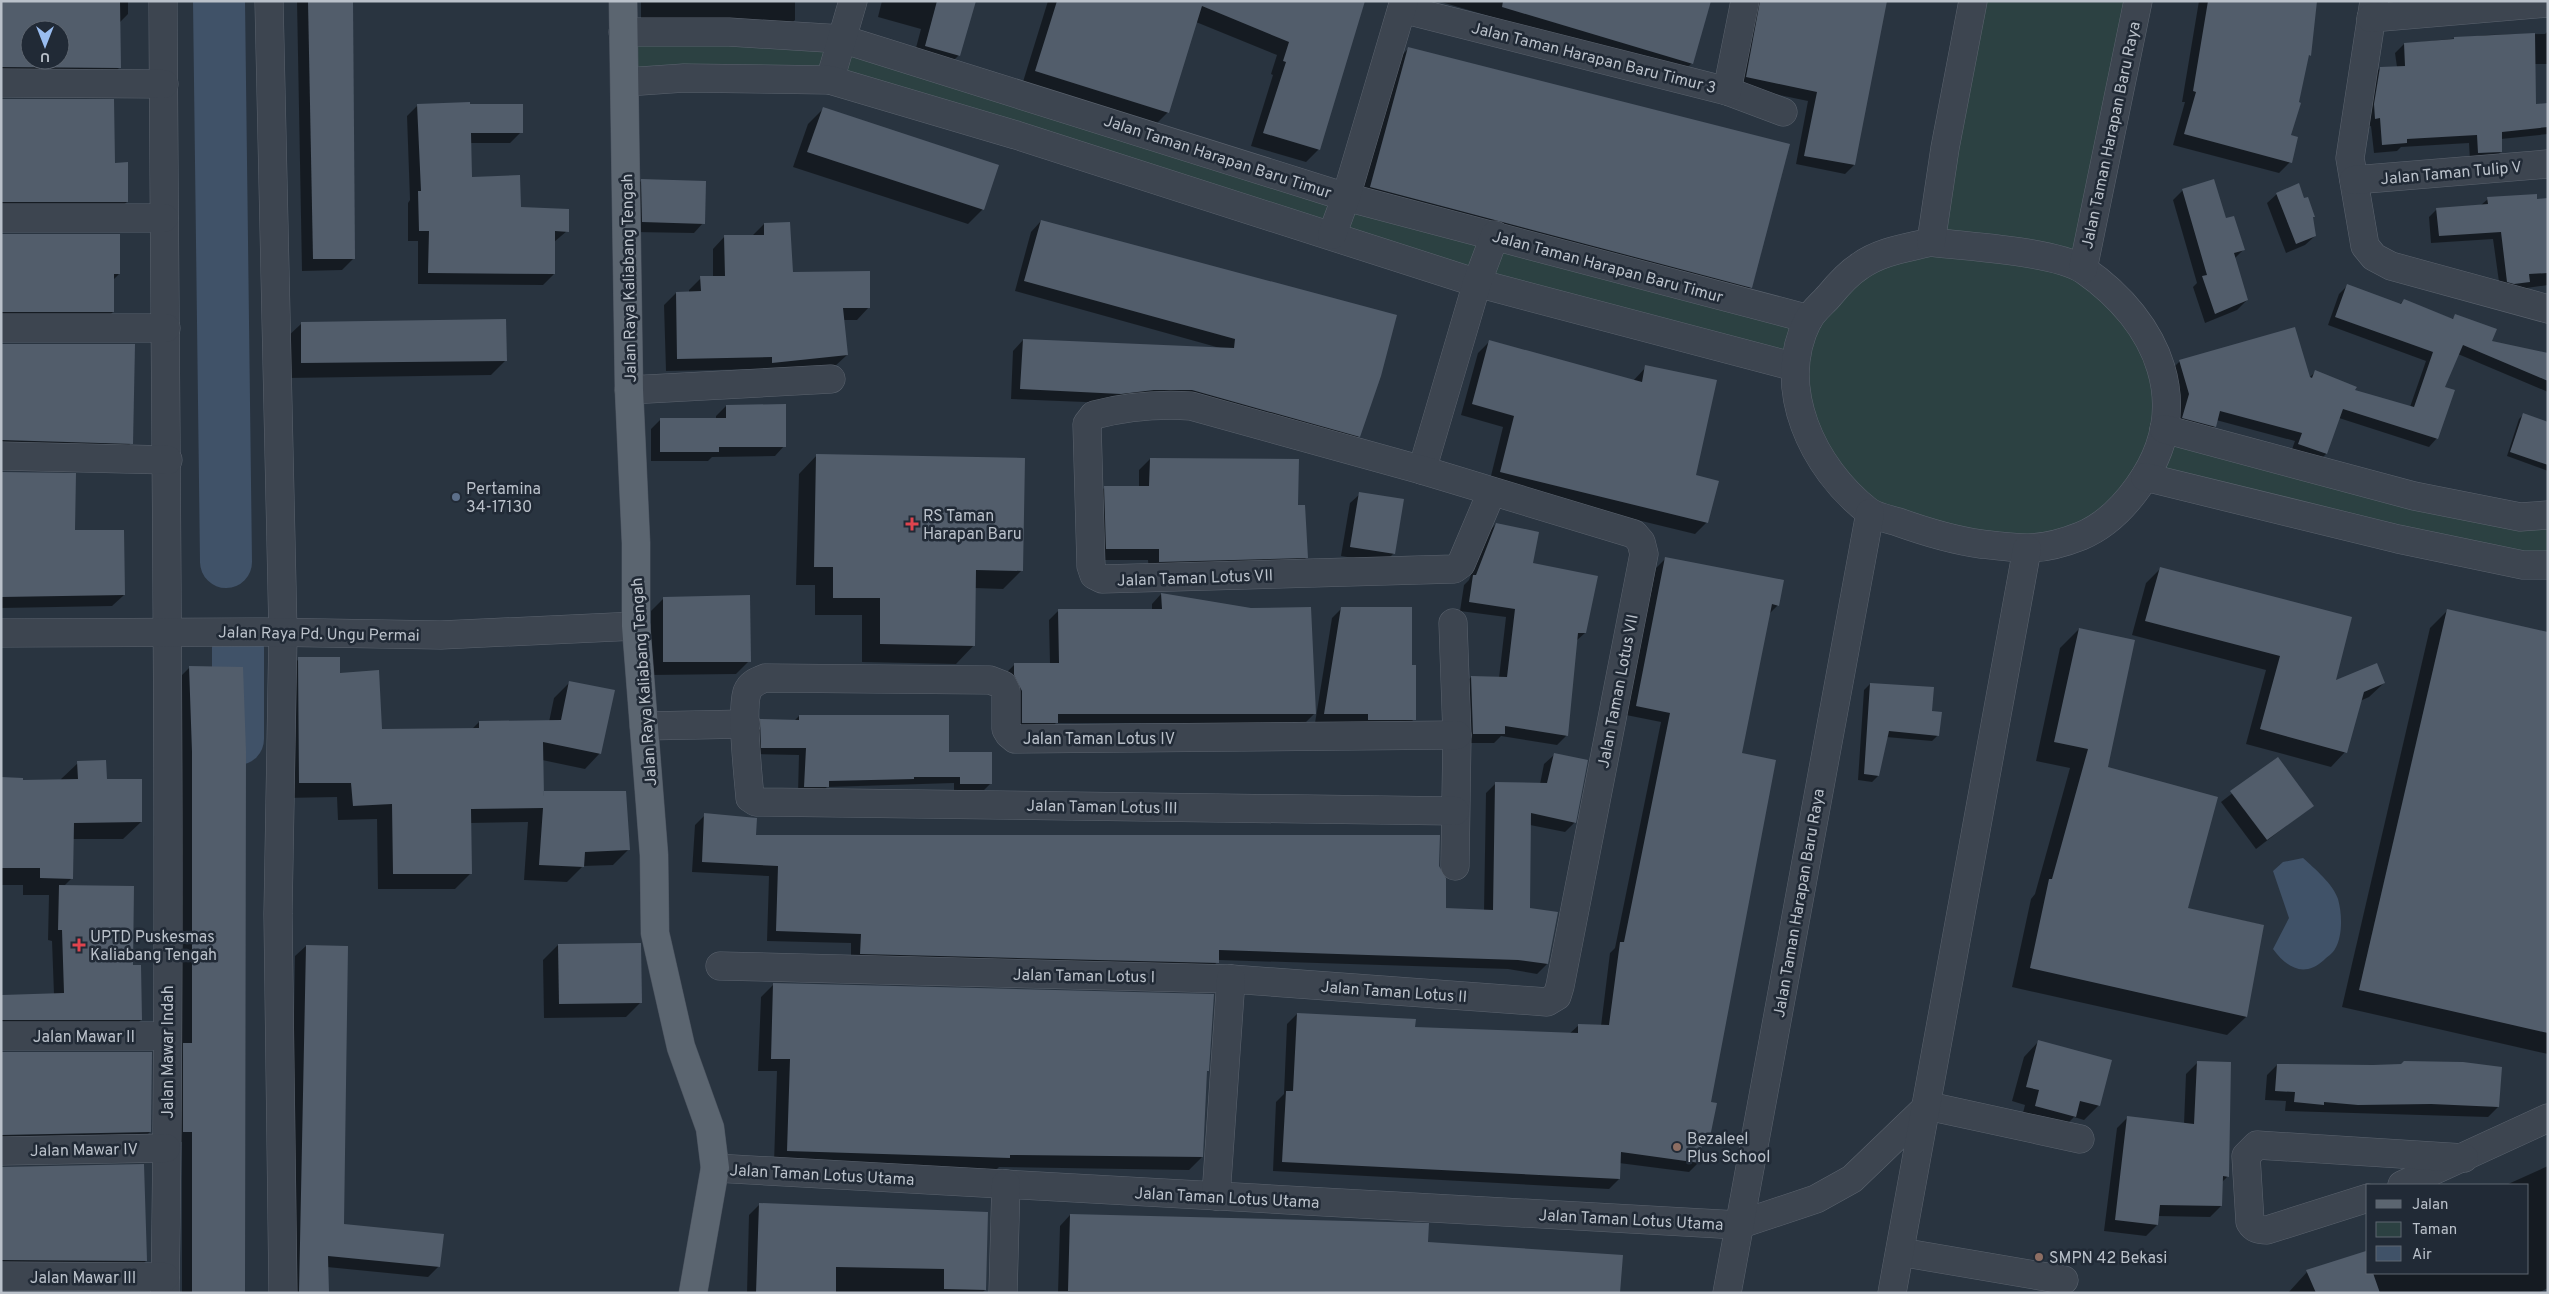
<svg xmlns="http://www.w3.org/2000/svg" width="2549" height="1294" font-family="Overpass,sans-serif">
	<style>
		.green { fill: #2c4142 }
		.water { fill: #405268 }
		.shadow { fill: #0007; fill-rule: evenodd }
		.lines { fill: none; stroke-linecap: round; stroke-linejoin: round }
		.river { stroke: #405268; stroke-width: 52 }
		.building { fill: #525d6b; fill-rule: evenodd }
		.minor-casing { stroke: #5b636e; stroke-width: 29 }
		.major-casing { stroke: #49515d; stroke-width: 29 }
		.minor { stroke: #3d4550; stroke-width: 28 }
		.major { stroke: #5b6570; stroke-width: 28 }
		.service-dot { fill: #5c6f8a; stroke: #212a36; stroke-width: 2 }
		.health-dot { fill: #e0444e; stroke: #212a36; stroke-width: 2 }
		.education-dot { fill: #8d6e63; stroke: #212a36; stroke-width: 2 }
		.labels { text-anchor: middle; stroke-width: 5; stroke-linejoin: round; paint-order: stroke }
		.street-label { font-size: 16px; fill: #bac1ca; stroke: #212a36 }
		.poi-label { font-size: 16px; fill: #bac1ca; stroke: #212a36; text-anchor: start }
	</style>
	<rect width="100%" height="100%" fill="#293440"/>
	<path class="green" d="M1973,1H2138L2083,269L2149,336L2164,429L2548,515V565L2145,477L2089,532L1953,541L1843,487L1795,367L830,80L626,82L623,32L842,39L1808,319L1836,287L1931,242Z"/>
	<path class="water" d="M2303,858C2315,869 2333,884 2338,899C2342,913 2343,936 2335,949C2333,953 2327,957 2324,960C2304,978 2287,968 2273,949L2289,918L2273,871L2283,862Z"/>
	<g class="shadow">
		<path d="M1,1H128V14L119,23V68L108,79H1ZM30,30H60V60H30Z"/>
		<path d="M297,1H352L354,258L342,270L302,271Z"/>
		<path d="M641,1H795V20L782,33L641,29Z"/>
		<path d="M882,1H975L959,55L946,68L913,59L921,29L878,17Z"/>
		<path d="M1048,1H1364L1319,149L1306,162L1251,146L1273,75L1271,74L1277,55L1196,22L1168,112L1155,125L1022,85Z"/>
		<path d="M1438,1H1710L1692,63L1682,73Z"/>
		<path d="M1755,1H1885L1854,165L1845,174L1796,164L1808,101L1737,86Z"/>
		<path d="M2199,1H2316L2309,55L2307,58L2289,136L2290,162L2279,173L2173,145L2185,102H2182Z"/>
		<path d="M2548,31V64H2534L2535,106L2548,104V134L2501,139V152L2492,160L2470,161L2469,143L2401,147L2397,151L2374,153L2371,126L2367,127L2372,77L2380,68L2397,67L2395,53L2404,44L2487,35L2545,34Z"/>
		<path d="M1409,48L1751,287L1739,300L1358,199L1397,60Z"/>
		<path d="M1,100L114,164L127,202L115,213H1Z"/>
		<path d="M418,105H469L521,132L510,143H470L471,178L520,209L567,231L554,242V274L543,285L418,284V241H408V203L410,200L407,116Z"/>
		<path d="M823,109L997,166L982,210L968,224L793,167L808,124Z"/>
		<path d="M642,180L703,223L694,233L633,232L632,190Z"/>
		<path d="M2183,190L2225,220L2244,249L2234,259L2247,300L2237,310L2205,323L2193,287L2197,283L2173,200Z"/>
		<path d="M2277,194L2315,236L2305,245L2286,253L2267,203Z"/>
		<path d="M2488,199H2548V285L2506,291L2500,289L2493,239L2431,243L2429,217L2436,210L2481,205Z"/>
		<path d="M1041,221L1396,316L1359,436L1349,446L1110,403L1011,399L1013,351L1023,340L1220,348L1015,291L1031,232Z"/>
		<path d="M764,224L791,273L869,307L857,320H843L847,355L834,367L760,375V369L666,371L664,305L676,293H689V290L701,278L713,277V249L725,236H752Z"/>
		<path d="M1,235L119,274L113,280V312L102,323H1Z"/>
		<path d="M2347,286L2399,305L2404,300L2452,319L2456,316L2490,342L2548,373V392L2458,354L2443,388L2437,438L2429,447L2339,418L2326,454L2318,462L2291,452L2295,441L2216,420L2215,426L2206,434L2175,426L2181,403L2172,369L2180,361L2309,378L2315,372L2354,391L2410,407L2426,361L2328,325L2339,294Z"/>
		<path d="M301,324L506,360L491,375L287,378L286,338Z"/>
		<path d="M1490,341L1633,381L1646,367L1695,476L1707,522L1695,534L1489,484L1503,427L1461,415L1478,353Z"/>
		<path d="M1,345L131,443L120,455L1,452Z"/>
		<path d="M726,406L784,446L775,456L712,457L708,461H651V429L661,419H716V416Z"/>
		<path d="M2523,415L2548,423V471L2507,456L2519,419Z"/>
		<path d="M817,455L1022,570L1003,589L975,588L974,645L956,664L862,662V615H815V585H796L799,474Z"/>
		<path d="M1150,459L1297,506L1307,557L1296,568L1149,572L1148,560H1096L1094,498L1105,487H1139V470Z"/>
		<path d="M1,473L74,532L124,595L112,606L1,608Z"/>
		<path d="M1360,494L1394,553L1384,563L1341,556L1350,503Z"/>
		<path d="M1496,524L1531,564L1585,633L1576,641L1566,736L1557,745L1501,736L1494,743H1464L1462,687L1471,677L1499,678L1506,617L1460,611L1464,585L1469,580L1487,533Z"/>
		<path d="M1666,558L1778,605L1768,615L1741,754L1709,1103V1136L1701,1143L1699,1162L1689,1172L1619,1163V1179L1609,1189L1273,1171L1276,1102L1284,1094L1287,1024L1297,1014L1414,1028L1569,1034L1579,1025L1601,1026L1610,953L1615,948L1661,722L1626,715L1656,568Z"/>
		<path d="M2160,569L2334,682L2384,683L2369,697L2360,701L2345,752L2331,767L2246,744L2266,670L2132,635L2146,583Z"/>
		<path d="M1161,594L1315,713L1305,723H1056L1047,732H1013L1005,674L1015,664H1050L1049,620L1059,610H1152V604Z"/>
		<path d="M664,598L749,661L736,674L651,675V611Z"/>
		<path d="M1342,608L1411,666L1414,719L1405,729L1315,723L1332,618Z"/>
		<path d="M2448,610L2548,633V1054L2342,1007L2430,628Z"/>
		<path d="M2079,629L2107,768L2186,909L2263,925L2246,1017L2227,1035L2012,987L2031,899L2035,894L2070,768L2036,761L2060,648Z"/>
		<path d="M299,659L339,674L381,731L472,729L479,722H549L554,698L569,683L600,753L585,769L542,760V795L544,793L629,849L613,865L583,866L567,882L524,880L528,822L470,823L471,873L455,889H378L377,819L338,820L337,797L285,798L283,674Z"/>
		<path d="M190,667L243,1293H182V1142H173V1055L182,1046V763L179,678Z"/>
		<path d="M1870,684L1931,712L1938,735L1932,741L1886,737L1878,776L1872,782L1858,780L1864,690Z"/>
		<path d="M799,716L948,753L991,783L984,790H954V783L827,787L820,794L798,793L799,755L755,754L754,727L761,720L794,721Z"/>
		<path d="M1554,755L1575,822L1565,832L1530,825L1529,909L1547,964L1537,974L1508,969L1219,960L1208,972L851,963V943L767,941L769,876L692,872L695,825L705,815L755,836L1438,866L1445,909L1484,911L1486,793L1496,783L1540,784L1544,764Z"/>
		<path d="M2277,759L2312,806L2256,849L2221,802Z"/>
		<path d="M78,763L106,780L141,822L123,839H73L72,878L64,886L132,966L141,1020L131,1030H1V996L54,995L52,941L48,940L49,895H23V885H1V779L22,782L60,780Z"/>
		<path d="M558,945L641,1002L626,1017L544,1018L543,960Z"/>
		<path d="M306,946L342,1225L439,1266L428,1277L327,1267L328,1293H289L295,956Z"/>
		<path d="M774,984L1208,1070L1206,1073L1202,1157L1189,1170L999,1167L996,1170L774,1163L777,1071H758L761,997Z"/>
		<path d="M2038,1042L2099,1105L2084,1120L2074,1117L2060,1131L2021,1121L2025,1105L2012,1101L2024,1057Z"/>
		<path d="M1,1053L150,1132L140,1142L1,1145Z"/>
		<path d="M2197,1063L2228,1176L2221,1183V1206L2210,1217L2158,1216L2157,1225L2146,1236L2104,1231L2117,1128L2128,1117L2184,1124L2186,1074Z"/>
		<path d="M2277,1065L2498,1107L2488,1117L2285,1111L2286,1101L2265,1100L2267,1075Z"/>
		<path d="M2548,1166V1288L2538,1293H2288L2307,1272L2368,1251V1273H2528V1185H2506Z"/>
		<path d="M1,1168L146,1261L136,1271H1Z"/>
		<path d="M760,1204L987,1213L985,1290L982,1293H747L749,1215Z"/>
		<path d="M1070,1215L1427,1243L1619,1293H1058L1060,1226Z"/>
	</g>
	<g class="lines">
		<g class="river">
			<path d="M219,1L226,562"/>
			<path d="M238,648V739"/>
		</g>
	</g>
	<g class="building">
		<path d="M1,1H120L121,68L1,67ZM30,30H60V60H30Z"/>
		<path d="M308,1H353L355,259H313Z"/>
		<path d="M937,1H976L960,56L925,46Z"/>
		<path d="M1057,1H1365L1320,150L1263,133L1286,62L1283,61L1289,42L1202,6L1169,113L1035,71Z"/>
		<path d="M1503,1H1711L1693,64L1502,7Z"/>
		<path d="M1760,1H1887L1855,165L1804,156L1817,92L1746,77Z"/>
		<path d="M2208,1H2317L2311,56L2309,55L2299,102L2301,103L2291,135L2298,137L2292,163L2184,134L2196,92L2193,91Z"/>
		<path d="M2535,33L2536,104L2548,103V127L2502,132V152L2478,153L2477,135L2407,139V143L2382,145L2380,118L2375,119L2374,104L2380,67L2405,66L2404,43L2454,39V37Z"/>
		<path d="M1408,47L1790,144L1752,288L1370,187Z"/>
		<path d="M1,99H114L115,163L128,162V202H1Z"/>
		<path d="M470,102V104H523V133H471L472,177L520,175L521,207L569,209V232L555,231V274L428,273L429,231H419L418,191H421L417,104Z"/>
		<path d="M823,107L999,165L984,210L807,152Z"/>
		<path d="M641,179L706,181L705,224L642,222Z"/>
		<path d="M2214,179L2226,218L2234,216L2245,250L2234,253L2248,300L2215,314L2202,276L2207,275L2182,189Z"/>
		<path d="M2299,183L2304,198L2308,197L2315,217H2313L2316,236L2296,244L2276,193Z"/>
		<path d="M2537,194V199L2548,198V273L2529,274L2530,282L2514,284L2507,282L2501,232L2439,236L2436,208L2488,204L2487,197Z"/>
		<path d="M1041,220L1397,315L1381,376L1360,437L1192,390H1154L1121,394L1020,389L1023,339L1234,348L1235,339L1024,281Z"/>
		<path d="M790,222L793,272L870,271V308H843L848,355L772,363V357L677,359L676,292L701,291L700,276H725L724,235H764V223Z"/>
		<path d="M1,234H120V274H114V312H1Z"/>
		<path d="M2347,284L2401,304L2404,299L2453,319L2455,314L2497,329L2492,341L2548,353V381L2463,345L2445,387L2455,390L2438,439L2343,409L2327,454L2298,444L2302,433L2220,411L2216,427L2182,418L2189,394L2179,360L2295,327L2310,377L2312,378L2315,370L2357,387L2355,390L2414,407L2433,352L2335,317Z"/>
		<path d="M506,319L507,361L301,363V322Z"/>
		<path d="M1489,340L1642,382L1645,365L1717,380L1696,475L1719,481L1708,523L1500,472L1514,416L1472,404Z"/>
		<path d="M1,344H135L133,444L1,440Z"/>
		<path d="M786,404V447H719V452H660V418H726V405Z"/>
		<path d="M2523,413L2548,422V465L2510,452Z"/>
		<path d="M816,454L1025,458L1023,571L976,570L975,646L880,644V598H833V567H814Z"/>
		<path d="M1150,458L1299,459L1298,505H1305L1308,558L1159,562V549H1106L1104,486H1149Z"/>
		<path d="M1,472L76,473L75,530H124L125,595L1,597Z"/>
		<path d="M1359,492L1404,499L1395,554L1350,547Z"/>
		<path d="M1496,523L1539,532L1533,563L1598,576L1586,633H1578L1568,736L1505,726V734H1473L1471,676L1507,677L1515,609L1469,602L1473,575H1476Z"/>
		<path d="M1665,557L1784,580L1779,606L1772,604L1742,753L1776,760L1711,1102L1717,1103L1710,1137L1703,1135L1700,1163L1621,1152L1620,1179L1282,1162L1286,1091H1293L1297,1013L1416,1019L1415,1027L1578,1033V1024L1609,1025L1620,942H1624L1670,713L1636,706Z"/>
		<path d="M2160,567L2352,617L2336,680L2377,663L2385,683L2364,692L2347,753L2260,729L2280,656L2145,621Z"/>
		<path d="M1161,593L1251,608L1311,607L1316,714H1058V723H1022V691L1014,675V663H1059L1058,609H1162Z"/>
		<path d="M750,595L751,662H663V597Z"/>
		<path d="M1341,607H1412V665H1416V720H1368V714H1324Z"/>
		<path d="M2447,609L2548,632V1033L2359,990Z"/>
		<path d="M2079,628L2135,640L2108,767L2218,797L2188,908L2264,925L2247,1017L2030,968L2049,879H2052L2088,749L2054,742Z"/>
		<path d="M298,657H340V673L379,670L382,729L479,728V721L561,720L569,681L615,690L601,754L543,742L544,797V791H626L630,850L585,852L584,867L539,865L543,808L471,809L472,874H393L392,804L353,806L351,783H299Z"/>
		<path d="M189,666L243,667L246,752L245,1293H192V1132H183V1043H192V752Z"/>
		<path d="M1870,683L1934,687L1932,711L1942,712L1939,736L1889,731L1879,776L1864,774Z"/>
		<path d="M799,715H949V752H992V784H960V777H914V779L829,781V787H804L806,748H761L760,719L799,720Z"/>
		<path d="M1554,753L1588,760L1576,823L1531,813L1530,908L1558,912L1548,964L1518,960L1219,950V963L860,954L861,934L776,931L778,866L702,862L704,813L757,818L756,835H1440L1439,866L1446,878V908L1493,910L1495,782L1547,783Z"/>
		<path d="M2278,757L2314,806L2267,840L2230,791Z"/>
		<path d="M106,760L107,779H142V822L74,823L73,879L40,878V868H1V777L23,778V780L78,779L77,761Z"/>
		<path d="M59,885L134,886L133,965H141L142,1020H2V995L64,993L62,930H58Z"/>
		<path d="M641,943L642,1003L559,1004L558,944Z"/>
		<path d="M306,945L348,946L344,1224L444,1234L440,1267L328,1256L329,1293H299Z"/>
		<path d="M773,983L1214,994L1209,1071H1207L1203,1157L1010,1155V1158L787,1151L790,1059H771Z"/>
		<path d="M2038,1040L2112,1060L2100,1106L2080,1101L2076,1117L2035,1106L2039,1090L2026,1087Z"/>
		<path d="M1,1052H152L151,1132L1,1135Z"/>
		<path d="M2197,1061L2231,1062L2229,1177L2223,1176L2222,1206L2160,1205L2158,1225L2115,1220L2127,1116L2194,1124Z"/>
		<path d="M2404,1061L2463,1062L2502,1067L2499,1107L2431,1104L2358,1105L2324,1102V1105L2294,1102L2295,1092L2275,1091L2277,1064L2373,1065L2401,1064Z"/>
		<path d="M144,1164L147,1261L1,1260V1167Z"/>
		<path d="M759,1203L988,1212L986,1290L944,1289V1269L836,1267V1293H756Z"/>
		<path d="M1070,1214L1429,1223L1428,1242L1623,1255L1620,1293L1068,1291Z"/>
		<path d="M2366,1251L2368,1273H2373L2380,1293H2316L2306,1270Z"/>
	</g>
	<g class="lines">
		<defs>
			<g id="minor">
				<path d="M163,1C165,432 172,862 165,1293"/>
				<path d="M269,1L283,633L278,914L283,1293"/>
				<path d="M2374,1L2350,158L2365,246L2374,257L2391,266L2548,309"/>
				<path d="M1402,9L1727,91L1783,112"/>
				<path d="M2371,18L2548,3"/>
				<path d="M623,32H729L842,39L1346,197L1809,319"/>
				<path d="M830,80L853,1"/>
				<path d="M626,82L684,78L830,80L1016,135L1477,283L1795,367"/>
				<path d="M1,83L164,84"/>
				<path d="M1727,91L1745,1"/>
				<path d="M2354,180L2548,164"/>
				<path d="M1,218H164"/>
				<path d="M1332,235L1346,197L1404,1"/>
				<path d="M1931,242C1969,247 2055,251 2084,270C2159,322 2196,407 2138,487C2123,508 2105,526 2081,536C2041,552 2022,549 1981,544C1952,540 1926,532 1898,522C1888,519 1876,517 1868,511C1813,468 1774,388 1808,320C1813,311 1823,303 1829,296C1838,285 1849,273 1860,266C1881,251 1907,248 1931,242Z"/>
				<path d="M1931,242L1945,148L1973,1"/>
				<path d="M2083,269L2138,1"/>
				<path d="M1,328H166"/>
				<path d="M629,390L831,379"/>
				<path d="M2164,429L2414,496L2520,517L2548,515"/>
				<path d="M1,456L168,460"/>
				<path d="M1422,470L1477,283L1495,235"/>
				<path d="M2145,477L2398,539L2523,565H2548"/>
				<path d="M1453,623L1457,735L1455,866"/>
				<path d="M1,633L264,632L441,635L636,626"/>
				<path d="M644,726L746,724"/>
				<path d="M1455,811L756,802L750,798C748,774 741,713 747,692C750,684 757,681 765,678L990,680L1003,685L1006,691V729L1009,734L1015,739L1457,735"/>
				<path d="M720,966L1231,979L1547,1002L1557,996L1560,986L1644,554L1641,542L1634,534L1422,470L1191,406C1159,404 1125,407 1094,415L1087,424L1091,566L1094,575L1102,579L1454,569L1461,564L1492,491"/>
				<path d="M1,1036H167"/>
				<path d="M1,1151L166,1148"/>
				<path d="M715,1168L1738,1225L1816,1199L1852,1179L1928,1106L2080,1139"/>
				<path d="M2402,1185L2548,1118"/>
				<path d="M1216,1196L1231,979"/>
				<path d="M2368,1198L2267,1230C2259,1230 2254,1229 2250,1222L2246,1156L2257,1145L2464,1158"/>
				<path d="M1900,1252L2064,1280"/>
				<path d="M1,1276L165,1277"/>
				<path d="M1003,1293L1006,1184"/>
				<path d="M1727,1293L1870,513"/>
				<path d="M1892,1293L2027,549"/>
			</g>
			<path id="major" d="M623,1L629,390L636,543V626L654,855L655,933L681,1047L710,1128L715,1168L693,1293"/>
		</defs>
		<use href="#minor" class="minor-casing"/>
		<use href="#major" class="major-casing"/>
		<use href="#minor" class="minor"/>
		<use href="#major" class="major"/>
	</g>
	<circle class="service-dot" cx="456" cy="497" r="5"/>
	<g class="health-dot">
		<path d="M909.5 516.5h5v5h5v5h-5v5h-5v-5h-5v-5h5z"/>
		<path d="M76.5 937.5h5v5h5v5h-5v5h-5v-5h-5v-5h5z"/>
	</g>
	<g class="education-dot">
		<circle cx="1677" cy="1147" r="5"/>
		<circle cx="2039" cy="1257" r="5"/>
	</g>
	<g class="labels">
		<g class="street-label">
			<text transform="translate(1594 57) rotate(14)" y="6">Jalan Taman Harapan Baru Timur 3</text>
			<text transform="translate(2110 135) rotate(-78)" y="6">Jalan Taman Harapan Baru Raya</text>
			<text transform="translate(1218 156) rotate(18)" y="6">Jalan Taman Harapan Baru Timur</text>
			<text transform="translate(2451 172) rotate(-5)" y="6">Jalan Taman Tulip V</text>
			<text transform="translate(1608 266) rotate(15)" y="6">Jalan Taman Harapan Baru Timur</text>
			<text transform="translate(628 278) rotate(-91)" y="6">Jalan Raya Kaliabang Tengah</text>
			<text transform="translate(1195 577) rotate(-2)" y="6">Jalan Taman Lotus VII</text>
			<text transform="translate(319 633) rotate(1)" y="6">Jalan Raya Pd. Ungu Permai</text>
			<text transform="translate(643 682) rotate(-94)" y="6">Jalan Raya Kaliabang Tengah</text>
			<text transform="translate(1617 691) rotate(-79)" y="6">Jalan Taman Lotus VII</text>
			<text x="1099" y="744">Jalan Taman Lotus IV</text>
			<text transform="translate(1102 806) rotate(1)" y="6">Jalan Taman Lotus III</text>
			<text transform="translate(1798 903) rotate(-80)" y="6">Jalan Taman Harapan Baru Raya</text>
			<text transform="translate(1084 975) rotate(1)" y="6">Jalan Taman Lotus I</text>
			<text transform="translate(1394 991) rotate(4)" y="6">Jalan Taman Lotus II</text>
			<text x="84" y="1042">Jalan Mawar II</text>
			<text transform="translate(167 1052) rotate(-90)" y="6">Jalan Mawar Indah</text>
			<text transform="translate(84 1149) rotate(-1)" y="6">Jalan Mawar IV</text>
			<text transform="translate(822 1174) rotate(3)" y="6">Jalan Taman Lotus Utama</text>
			<text transform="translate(1227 1197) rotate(3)" y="6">Jalan Taman Lotus Utama</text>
			<text transform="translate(1631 1219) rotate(3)" y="6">Jalan Taman Lotus Utama</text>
			<text x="83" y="1283">Jalan Mawar III</text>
		</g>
		<g class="poi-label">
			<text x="466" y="494">Pertamina<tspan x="466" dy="18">34-17130</tspan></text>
			<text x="923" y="521">RS Taman<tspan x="923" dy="18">Harapan Baru</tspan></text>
			<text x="90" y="942">UPTD Puskesmas<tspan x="90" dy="18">Kaliabang Tengah</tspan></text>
			<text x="1687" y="1144">Bezaleel<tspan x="1687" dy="18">Plus School</tspan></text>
			<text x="2049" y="1263">SMPN 42 Bekasi</text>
		</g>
	</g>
	<rect width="2549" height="1294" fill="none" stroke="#bac1ca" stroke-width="5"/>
	<rect x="2366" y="1184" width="162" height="90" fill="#212a36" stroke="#5e6671"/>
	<rect x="2376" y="1200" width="25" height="8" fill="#5b6570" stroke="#5e6671"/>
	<text x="2412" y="1209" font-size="15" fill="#bac1ca">Jalan</text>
	<rect x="2376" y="1222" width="25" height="15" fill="#2c4142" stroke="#5e6671"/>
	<text x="2412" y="1234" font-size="15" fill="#bac1ca">Taman</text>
	<rect x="2376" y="1246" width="25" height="15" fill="#405268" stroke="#5e6671"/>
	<text x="2412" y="1259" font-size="15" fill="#bac1ca">Air</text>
	<g transform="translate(45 45) rotate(180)"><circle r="24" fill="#212a36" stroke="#5e6671"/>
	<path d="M0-4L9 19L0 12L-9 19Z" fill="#99bdf0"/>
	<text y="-8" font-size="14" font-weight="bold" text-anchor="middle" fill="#bac1ca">U</text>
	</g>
</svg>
